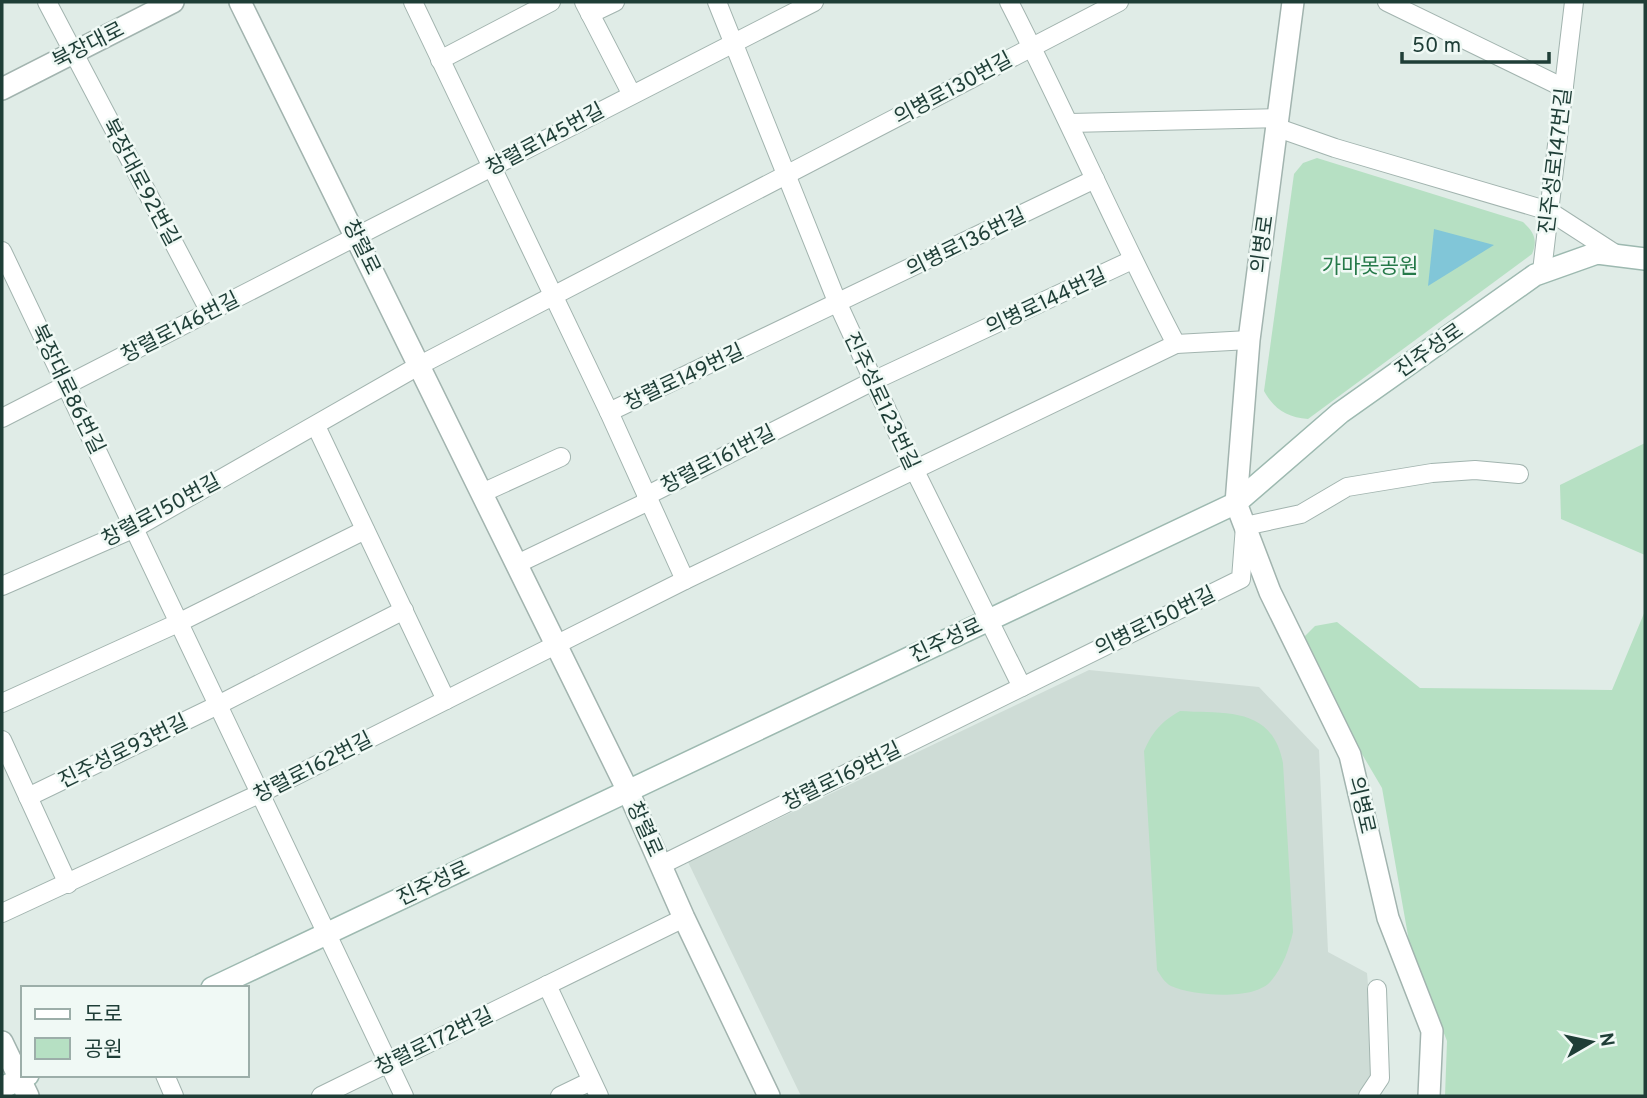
<svg xmlns="http://www.w3.org/2000/svg" width="1647" height="1098" font-family="Overpass,'Noto Sans KR',sans-serif">
	<style>
		.built { fill: #cedcd6 }
		.green { fill: #b6e0c3 }
		.water { fill: #81c6d8 }
		.lines { fill: none; stroke-linecap: round; stroke-linejoin: round }
		.minor-casing { stroke: #a2b4af; stroke-width: 20 }
		.tertiary-casing { stroke: #a2b4af; stroke-width: 24 }
		.secondary-casing { stroke: #9db9b0; stroke-width: 24 }
		.minor { stroke: #fff; stroke-width: 18 }
		.tertiary { stroke: #fff; stroke-width: 21 }
		.secondary { stroke: #fff; stroke-width: 21 }
		.labels { text-anchor: middle; stroke-width: 5; stroke-linejoin: round; paint-order: stroke }
		.street-label { font-size: 21px; fill: #1f3e37; stroke: #f0f9f5 }
		.park-label { font-size: 21px; fill: #257949; stroke: #f0f9f5 }
	</style>
	<rect width="100%" height="100%" fill="#e0ece7"/>
	<path class="built" d="M1089,670L1259,687L1319,750L1328,952L1367,973L1375,1067L1360,1096H801L688,862Z"/>
	<g class="green">
		<path d="M1317,158L1523,222C1534,232 1538,240 1532,254L1308,419C1287,417 1274,409 1264,391L1294,174L1303,163Z"/>
		<path d="M1645,443V555L1561,519L1560,485Z"/>
		<path d="M1645,611V1096H1445L1447,1041L1410,947L1382,788L1339,715L1288,653L1315,626L1337,622L1420,688L1612,690Z"/>
		<path d="M1180,711C1226,714 1272,706 1283,763L1293,932C1289,949 1283,967 1271,981C1255,1001 1193,996 1171,986C1165,983 1161,976 1157,970L1144,751C1153,731 1161,722 1180,711Z"/>
	</g>
	<path class="water" d="M1434,229L1494,245L1428,286Z"/>
	<g class="lines">
		<defs>
			<g id="minor">
				<path d="M47,2L210,312"/>
				<path d="M413,2L609,412L685,580"/>
				<path d="M584,2L631,93"/>
				<path d="M717,2L838,304L915,471L1022,687"/>
				<path d="M1009,2C1067,115 1117,232 1176,344"/>
				<path d="M1387,2L1564,88"/>
				<path d="M590,14L615,2"/>
				<path d="M440,60L551,2"/>
				<path d="M1070,123L1279,118"/>
				<path d="M1278,128L1335,148L1549,211L1617,255"/>
				<path d="M2,251L404,1096"/>
				<path d="M1535,275L1542,271L1574,2"/>
				<path d="M609,412L1095,179"/>
				<path d="M2,418L814,2"/>
				<path d="M316,426L446,700"/>
				<path d="M482,493L561,457"/>
				<path d="M646,496L873,381L1132,260"/>
				<path d="M517,564L649,501"/>
				<path d="M2,586L135,528L420,365L1119,2"/>
				<path d="M2,703L178,623L365,530"/>
				<path d="M2,740L68,884"/>
				<path d="M28,797L218,705L404,610"/>
				<path d="M661,865L1241,579L1245,526L1301,514L1347,487L1432,473L1475,470L1519,474"/>
				<path d="M2,913L261,793L685,580L1176,344L1249,340"/>
				<path d="M547,985L599,1096"/>
				<path d="M165,1075L174,1096"/>
				<path d="M321,1096L684,918"/>
				<path d="M560,1096L591,1081"/>
				<path d="M1368,1096L1380,1078L1377,989"/>
			</g>
			<g id="tertiary">
				<path d="M240,2L628,791L684,918L769,1096"/>
				<path d="M1293,2L1249,340L1236,503L1270,592L1350,755L1388,918L1432,1031L1429,1096"/>
				<path d="M2,89L173,2"/>
				<path d="M2,1042L28,1096"/>
			</g>
			<g id="secondary">
				<path d="M212,988L1236,503L1340,413L1535,275L1597,253L1645,259"/>
				<path d="M2,1088L28,1075"/>
			</g>
		</defs>
		<use href="#minor" class="minor-casing"/>
		<use href="#tertiary" class="tertiary-casing"/>
		<use href="#secondary" class="secondary-casing"/>
		<use href="#minor" class="minor"/>
		<use href="#tertiary" class="tertiary"/>
		<use href="#secondary" class="secondary"/>
	</g>
	<g class="labels">
		<g class="street-label">
			<text transform="translate(88 45) rotate(-27)" y="7">북장대로</text>
			<text transform="translate(953 88) rotate(-28)" y="7">의병로130번길</text>
			<text transform="translate(545 139) rotate(-28)" y="7">창렬로145번길</text>
			<text transform="translate(1555 161) rotate(-83)" y="7">진주성로147번길</text>
			<text transform="translate(141 182) rotate(62)" y="7">북장대로92번길</text>
			<text transform="translate(966 242) rotate(-26)" y="7">의병로136번길</text>
			<text transform="translate(1262 244) rotate(-82)" y="7">의병로</text>
			<text transform="translate(362 247) rotate(64)" y="7">창렬로</text>
			<text transform="translate(1046 301) rotate(-25)" y="7">의병로144번길</text>
			<text transform="translate(180 327) rotate(-27)" y="7">창렬로146번길</text>
			<text transform="translate(1429 350) rotate(-35)" y="7">진주성로</text>
			<text transform="translate(684 377) rotate(-25)" y="7">창렬로149번길</text>
			<text transform="translate(68 389) rotate(64)" y="7">북장대로86번길</text>
			<text transform="translate(882 401) rotate(65)" y="7">진주성로123번길</text>
			<text transform="translate(718 459) rotate(-27)" y="7">창렬로161번길</text>
			<text transform="translate(161 510) rotate(-28)" y="7">창렬로150번길</text>
			<text transform="translate(1155 621) rotate(-26)" y="7">의병로150번길</text>
			<text transform="translate(946 640) rotate(-25)" y="7">진주성로</text>
			<text transform="translate(123 751) rotate(-26)" y="7">진주성로93번길</text>
			<text transform="translate(313 767) rotate(-27)" y="7">창렬로162번길</text>
			<text transform="translate(842 776) rotate(-26)" y="7">창렬로169번길</text>
			<text transform="translate(1362 805) rotate(77)" y="7">의병로</text>
			<text transform="translate(645 829) rotate(66)" y="7">창렬로</text>
			<text transform="translate(433 883) rotate(-25)" y="7">진주성로</text>
			<text transform="translate(434 1041) rotate(-26)" y="7">창렬로172번길</text>
		</g>
		<g class="park-label">
			<text x="1370" y="273">가마못공원</text>
		</g>
	</g>
	<rect width="1647" height="1098" fill="none" stroke="#1f3e37" stroke-width="7"/>
	<rect x="21" y="986" width="228" height="91" fill="#f0f9f5" stroke="#9caea9" stroke-width="2"/>
	<rect x="35" y="1009" width="35" height="10" fill="#ffffff" stroke="#9caea9" stroke-width="2"/>
	<text x="84" y="1021" font-size="21" fill="#1f3e37">도로</text>
	<rect x="35" y="1038" width="35" height="21" fill="#b6e0c3" stroke="#9caea9" stroke-width="2"/>
	<text x="84" y="1056" font-size="21" fill="#1f3e37">공원</text>
	<g transform="translate(1591 1042) rotate(81)" stroke="#f0f9f5" stroke-width="5" paint-order="stroke">
	<path d="M0-5L12 26L0 18L-12 26Z" fill="#1f3e37"/>
	<text y="-10" font-size="19" font-weight="bold" text-anchor="middle" fill="#1f3e37">N</text>
	</g>
	<path d="M1402 52v10h147v-10" fill="none" stroke="#1f3e37" stroke-width="3.5"/>
	<text x="1412" y="52" font-size="21" fill="#1f3e37" stroke="#f0f9f5" stroke-width="5" paint-order="stroke">50 m</text>
</svg>
